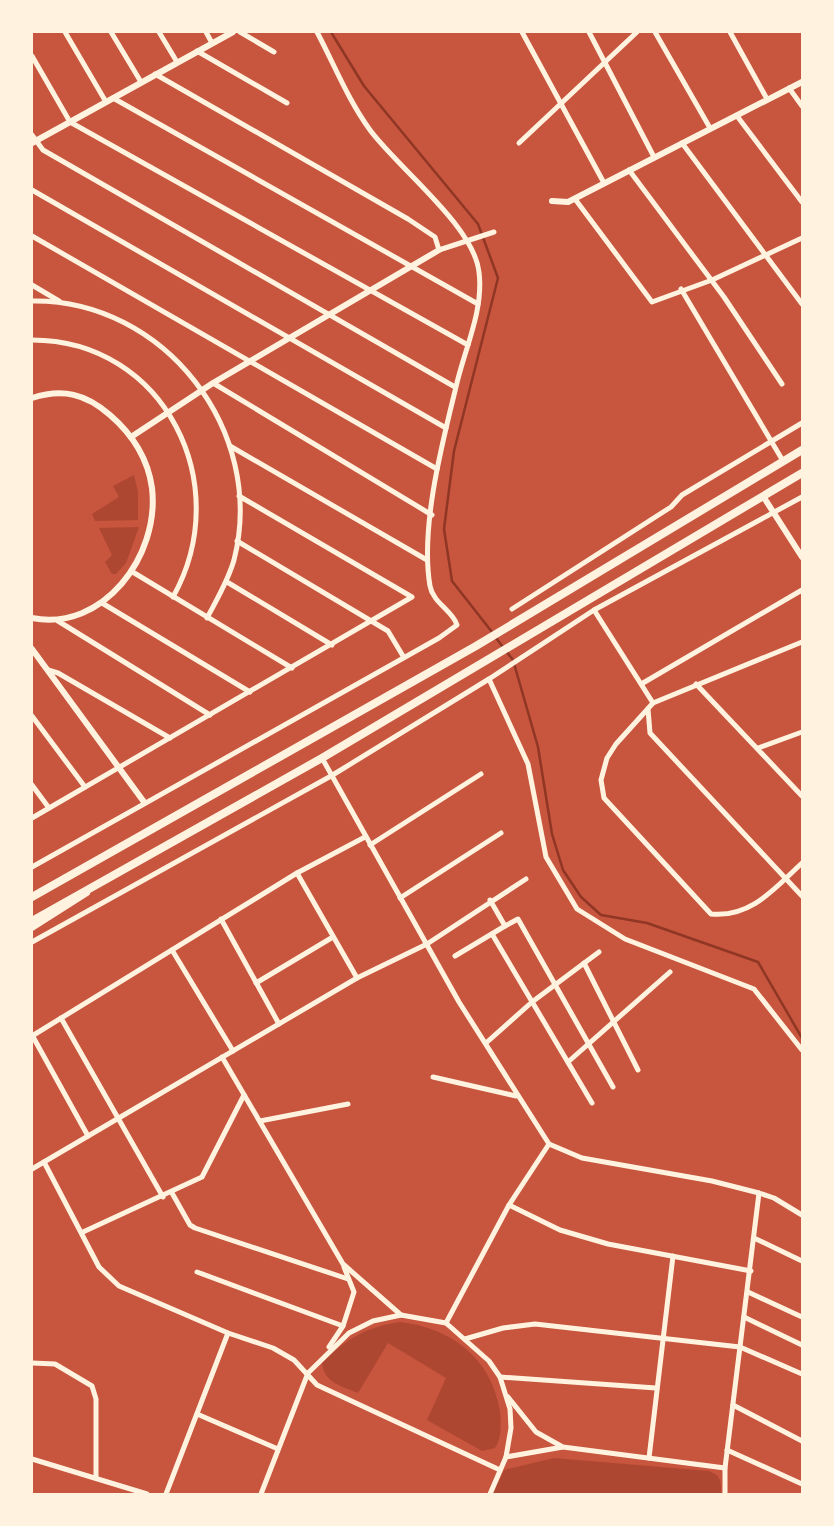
<svg xmlns="http://www.w3.org/2000/svg" width="834" height="1526" font-family="Bitter,serif">
	<style>
		.green { fill: #ae4732 }
		.lines { fill: none; stroke-linecap: round; stroke-linejoin: round }
		.stream { stroke: #8f3625; stroke-width: 2.5 }
		.minor { stroke: #fff3e0; stroke-width: 5 }
		.tertiary { stroke: #fff3e0; stroke-width: 6 }
		.trunk { stroke: #fff3e0; stroke-width: 8 }
	</style>
	<rect width="100%" height="100%" fill="#c8553d"/>
	<g class="green">
		<path d="M134,475L138,492V520L95,521L92,514L119,497L113,486Z"/>
		<path d="M139,527L126,563L116,574H112L105,562L112,555L99,528Z"/>
		<path d="M400,1322C452,1328 491,1358 500,1411C501,1422 502,1438 495,1448L482,1451L427,1420L446,1378L388,1343L358,1393C342,1386 324,1383 322,1363C346,1339 366,1327 400,1322Z"/>
		<path d="M554,1458L709,1471C722,1476 721,1482 721,1494H493L504,1470Z"/>
	</g>
	<g class="lines">
		<g class="stream">
			<path d="M331,32L364,86L478,224L498,278L454,451L444,529L452,581L492,632"/>
			<path d="M496,638L513,660L538,747L552,834L563,870L581,897L601,915L647,923L758,962L802,1038"/>
		</g>
		<g class="minor">
			<path d="M65,32L106,102"/>
			<path d="M111,32L141,82"/>
			<path d="M159,32L177,62"/>
			<path d="M206,32L212,43"/>
			<path d="M240,32L274,52"/>
			<path d="M522,32L604,183"/>
			<path d="M589,32L654,157"/>
			<path d="M655,32L710,128"/>
			<path d="M730,32L767,99"/>
			<path d="M197,51L287,103"/>
			<path d="M32,56L70,122L468,345"/>
			<path d="M155,74L408,219L435,237L439,250L494,232"/>
			<path d="M789,88L802,106"/>
			<path d="M113,98L478,304"/>
			<path d="M737,116L802,202"/>
			<path d="M32,135L43,150L455,387"/>
			<path d="M519,143L637,32"/>
			<path d="M682,143L802,304"/>
			<path d="M629,170L724,297L782,384"/>
			<path d="M32,190L446,428"/>
			<path d="M575,199L652,302L712,280L802,238"/>
			<path d="M32,236L437,469"/>
			<path d="M32,285L59,301"/>
			<path d="M681,289L783,461"/>
			<path d="M32,301C164,299 267,431 234,560C228,581 217,599 207,618"/>
			<path d="M32,340C165,340 236,485 173,597"/>
			<path d="M213,383L432,515"/>
			<path d="M230,446L427,560"/>
			<path d="M237,541L388,631L403,656"/>
			<path d="M131,571L292,668"/>
			<path d="M227,582L332,645"/>
			<path d="M102,603L250,692"/>
			<path d="M512,609L671,507L682,495L802,423"/>
			<path d="M594,610L653,703"/>
			<path d="M58,621L210,715"/>
			<path d="M802,642L653,703L616,744L607,758L601,780L604,798L711,914C751,918 775,888 802,863"/>
			<path d="M48,670L58,673L170,738"/>
			<path d="M489,679L528,764L546,857L577,909L625,939L754,989L802,1050"/>
			<path d="M643,683L802,590"/>
			<path d="M696,684L802,796"/>
			<path d="M648,709L650,733L802,896"/>
			<path d="M32,716L85,787"/>
			<path d="M758,748L802,732"/>
			<path d="M322,758L459,1002L549,1144L582,1158L712,1181L759,1193L774,1198L802,1215"/>
			<path d="M32,785L49,808"/>
			<path d="M32,818L412,597L239,496"/>
			<path d="M370,845L481,774"/>
			<path d="M32,867L439,638L457,625C453,611 433,603 430,586C420,528 442,444 456,387C464,350 484,311 479,272C474,226 398,168 370,130C348,100 334,64 317,32"/>
			<path d="M297,873L357,978"/>
			<path d="M400,898L501,833"/>
			<path d="M221,919L279,1024"/>
			<path d="M505,926L518,919L613,1087"/>
			<path d="M492,934L592,1103"/>
			<path d="M32,942L331,776L489,679L594,610L802,497"/>
			<path d="M172,950L233,1051"/>
			<path d="M455,956L505,926L490,900"/>
			<path d="M584,963L638,1070"/>
			<path d="M256,983L333,937"/>
			<path d="M61,1018L163,1197"/>
			<path d="M32,1035L88,1136"/>
			<path d="M32,1036L297,873L365,837"/>
			<path d="M486,1043L532,1002L599,952"/>
			<path d="M222,1057L343,1264L401,1315"/>
			<path d="M568,1062L670,972"/>
			<path d="M433,1077L516,1096"/>
			<path d="M260,1121L348,1104"/>
			<path d="M44,1162L99,1267L119,1286L228,1333L273,1348L294,1360L317,1385L500,1470"/>
			<path d="M32,1169L357,978L427,944L526,879"/>
			<path d="M172,1193L190,1225L195,1228L348,1279"/>
			<path d="M509,1205L560,1230L608,1244L751,1271"/>
			<path d="M83,1232L202,1177L244,1095"/>
			<path d="M754,1238L802,1261"/>
			<path d="M197,1272L343,1326"/>
			<path d="M748,1292L802,1317"/>
			<path d="M744,1317L802,1345"/>
			<path d="M446,1323L509,1205L549,1144"/>
			<path d="M465,1339L503,1328L535,1324L740,1347L802,1374"/>
			<path d="M329,1347L343,1326L354,1292L344,1267"/>
			<path d="M32,1363L55,1364L92,1386L96,1399V1477"/>
			<path d="M500,1377L656,1388"/>
			<path d="M508,1397L536,1432L561,1446"/>
			<path d="M733,1405L802,1441"/>
			<path d="M197,1414L278,1449"/>
			<path d="M727,1450L802,1484"/>
			<path d="M506,1457L563,1447L725,1468"/>
			<path d="M649,1458L673,1256"/>
			<path d="M32,1459L147,1494"/>
			<path d="M166,1494L228,1333"/>
			<path d="M261,1494L308,1373L349,1333L373,1321L401,1315L446,1323L489,1361L500,1377L510,1409L511,1428L506,1457L490,1494"/>
			<path d="M725,1494V1468L759,1193"/>
		</g>
		<g class="tertiary">
			<path d="M32,143L233,32"/>
			<path d="M552,201L568,202L802,82"/>
			<path d="M32,398C63,388 86,394 110,415C132,434 148,459 152,488C160,556 103,632 32,618"/>
			<path d="M131,437L213,383L439,250"/>
			<path d="M763,496L802,557"/>
			<path d="M32,649L144,802"/>
			<path d="M32,928L87,893"/>
		</g>
		<g class="trunk">
			<path d="M32,897L476,646L802,450"/>
			<path d="M32,921L322,758L802,473"/>
		</g>
	</g>
	<rect width="834" height="1526" fill="none" stroke="#fff3e0" stroke-width="66"/>
</svg>
